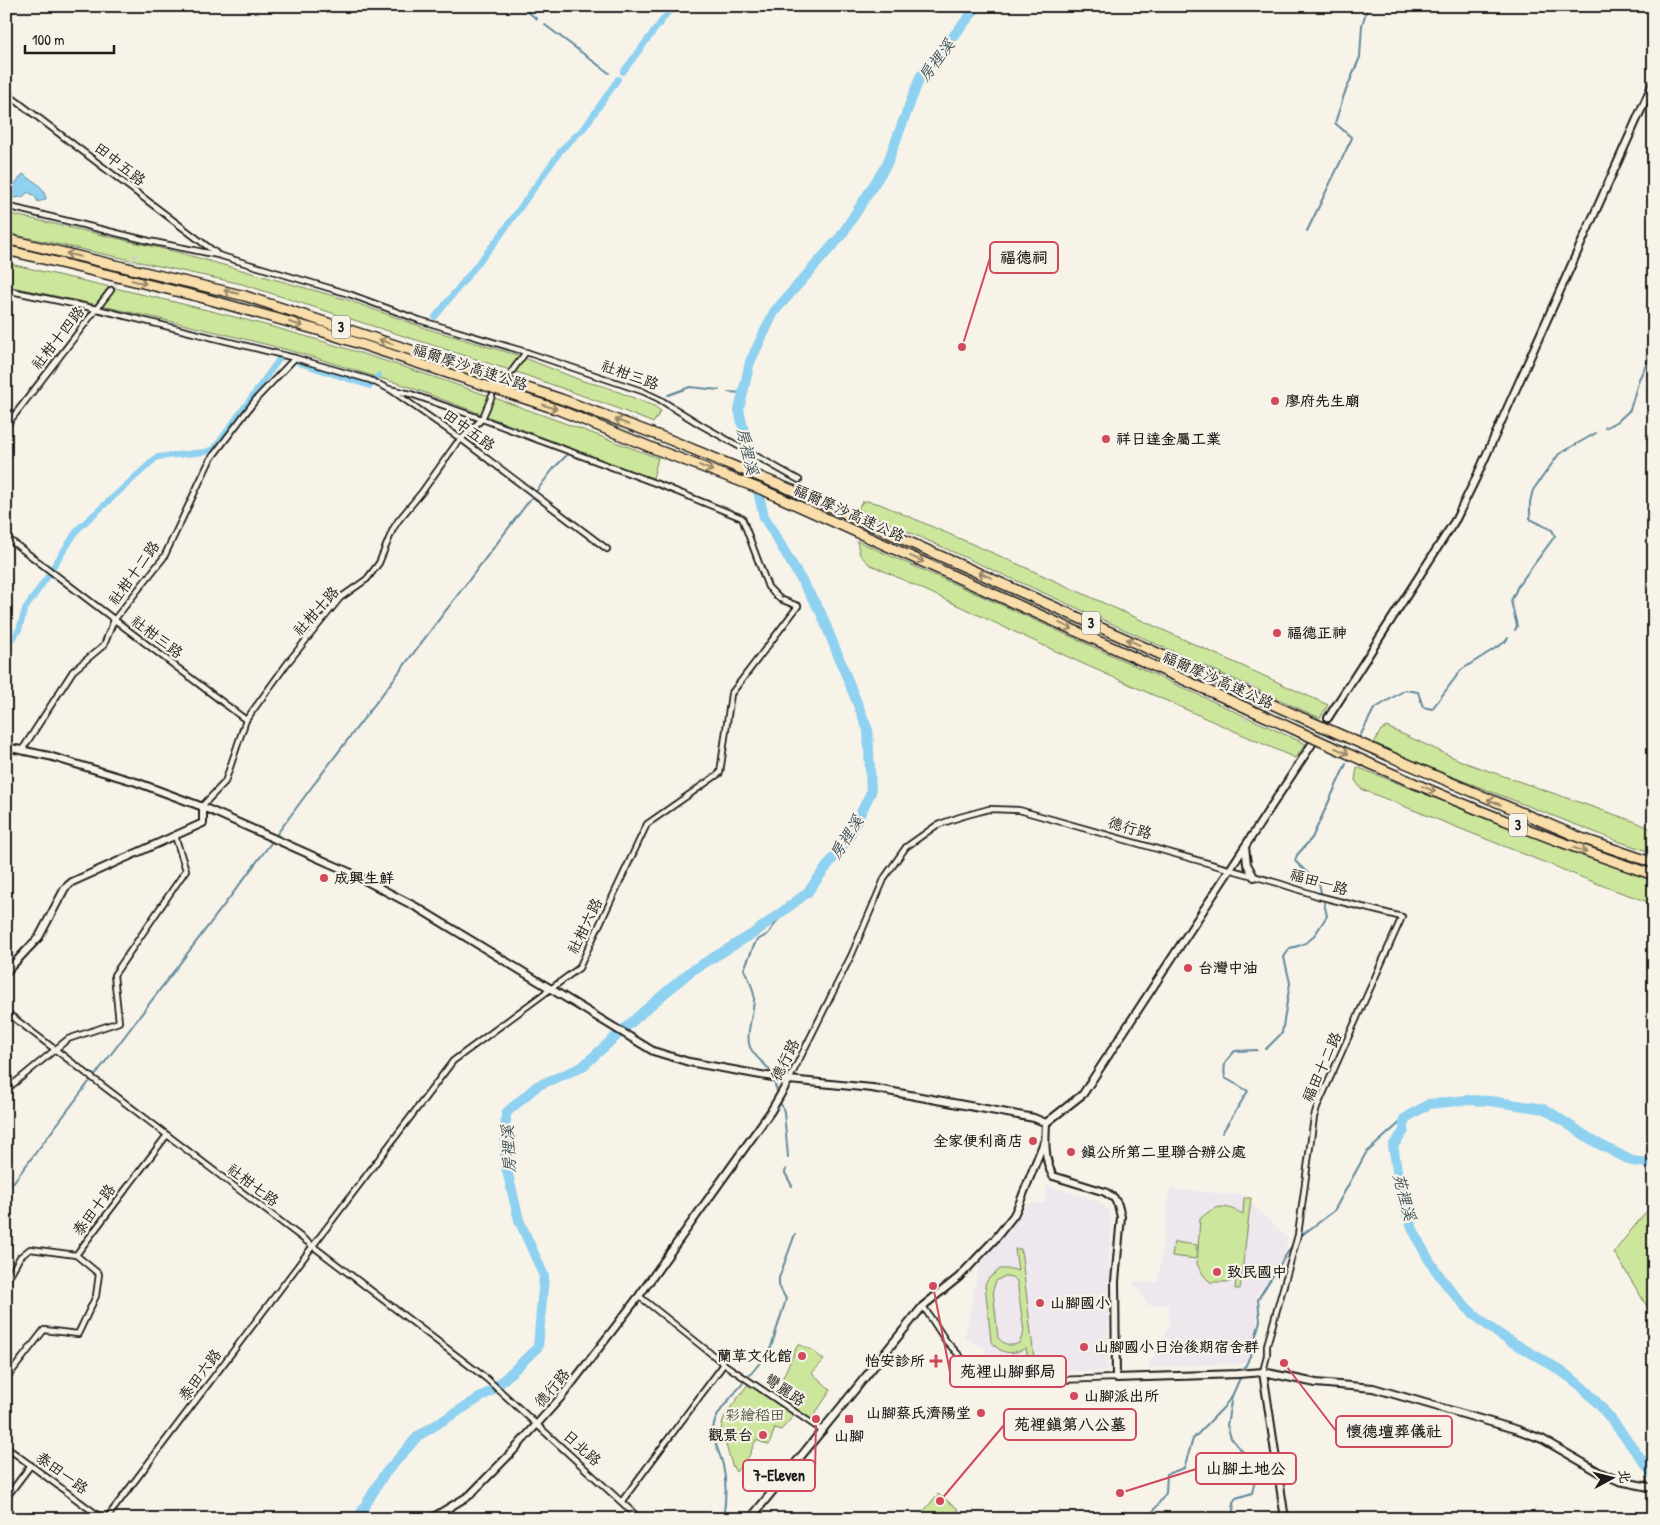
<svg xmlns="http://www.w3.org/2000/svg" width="1660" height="1525" font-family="'Patrick Hand','LXGW WenKai TC',sans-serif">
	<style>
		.built { fill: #eee7ee }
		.green { fill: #cce69c; stroke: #74815c; fill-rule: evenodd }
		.water { fill: #8fd1f0; stroke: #61899b }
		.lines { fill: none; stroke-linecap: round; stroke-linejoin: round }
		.stream { stroke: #61899b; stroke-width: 2 }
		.canal { stroke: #8fd1f0; stroke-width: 6 }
		.river { stroke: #8fd1f0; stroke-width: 10 }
		.street-tunnel { stroke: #d6d3c9; stroke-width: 4.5; stroke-dasharray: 4.5 2; stroke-linecap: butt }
		.secondary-tunnel { stroke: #d6d3c9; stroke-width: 6; stroke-dasharray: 6 3; stroke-linecap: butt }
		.street-casing { stroke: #1c1c1c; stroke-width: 8 }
		.secondary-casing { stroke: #1c1c1c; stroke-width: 10 }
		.highway-casing { stroke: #1c1c1c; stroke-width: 12 }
		.street { stroke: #f7f3e8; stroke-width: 4.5 }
		.secondary { stroke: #f7f3e8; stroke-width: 6 }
		.highway { stroke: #f9deab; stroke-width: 9 }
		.highway-bridge-casing { stroke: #1c1c1c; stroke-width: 12; stroke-linecap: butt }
		.highway-bridge { stroke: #f9deab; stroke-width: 9 }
		.oneway { stroke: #96876b }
		.poi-dot { fill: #d1495b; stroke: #f7f3e8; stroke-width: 2 }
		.labels { text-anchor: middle; stroke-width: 4.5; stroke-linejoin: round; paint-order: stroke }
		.shield { fill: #f7f3e8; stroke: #5e5c59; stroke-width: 1 }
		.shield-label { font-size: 14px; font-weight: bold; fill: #1c1c1c }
		.street-label { font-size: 15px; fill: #1c1c1c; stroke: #f7f3e8 }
		.poi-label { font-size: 15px; font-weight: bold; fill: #1c1c1c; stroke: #f7f3e8; text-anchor: start }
		.park-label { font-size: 15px; fill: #515942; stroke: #f7f3e8 }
		.water-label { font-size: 16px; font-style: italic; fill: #3e525c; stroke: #f7f3e8 }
		.leader { fill: none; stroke: #d1495b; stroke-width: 2 }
		.callout-dot { fill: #d1495b; stroke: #f7f3e8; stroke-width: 2 }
		.callout { fill: #f7f3e8; stroke: #d1495b; stroke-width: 2 }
		.callout-label { font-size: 16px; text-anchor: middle; font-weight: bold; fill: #1c1c1c }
	</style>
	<rect width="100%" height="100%" fill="#f7f3e8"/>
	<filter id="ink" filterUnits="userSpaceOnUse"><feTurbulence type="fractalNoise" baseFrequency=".02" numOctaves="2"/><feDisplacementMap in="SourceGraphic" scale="10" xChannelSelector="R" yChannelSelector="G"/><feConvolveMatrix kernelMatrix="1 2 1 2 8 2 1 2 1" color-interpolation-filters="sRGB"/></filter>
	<g filter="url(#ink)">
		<g class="built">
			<path d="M1046,1185L1098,1201L1109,1211L1112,1222L1109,1255L1107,1371L986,1372L985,1348L964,1339L979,1266L1028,1204L1045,1203Z"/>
			<path d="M1170,1189L1242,1195L1288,1238L1283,1262L1255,1296L1258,1309L1255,1345L1244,1363L1147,1368L1169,1325V1305H1147L1133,1282H1158Z"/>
		</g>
		<g class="green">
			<path d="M6,213L177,252L345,299L428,329L517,355L583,381L606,387L654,406L661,411L653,423L614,407L525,375L242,284L6,233Z"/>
			<path d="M6,263C109,287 213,309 315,339C431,374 545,415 658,458L653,478L635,472L404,385C365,375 327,360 288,350C195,326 101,305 6,286Z"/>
			<path d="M867,501L880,504L1009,560L1328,705L1320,718L858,509L862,502Z"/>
			<path d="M857,541L1004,606L1306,744L1295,758L1079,662L869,564L860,555Z"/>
			<path d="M1387,727L1466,763L1636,822L1654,830V853L1620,842L1433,769L1374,743L1381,730Z"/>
			<path d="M1357,767L1571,852L1654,881V904L1611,889L1361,789L1355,780Z"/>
			<path d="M1244,1198H1251L1240,1289H1235L1236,1278L1229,1282H1210L1204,1276L1197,1264L1200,1219C1216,1204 1223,1204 1243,1214Z"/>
			<path d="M1654,1208V1318L1614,1252L1644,1214Z"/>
			<path d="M1174,1242L1197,1245L1196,1259L1172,1256Z"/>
			<path d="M1015,1249H1021L1034,1358L1028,1359L1026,1348C1012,1355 1001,1355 991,1341L985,1284L989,1278L1000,1269H1012L1018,1271ZM1005,1276L1012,1277L1017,1281L1024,1332L1019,1343C1011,1347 1005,1345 998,1338L993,1290L996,1281Z"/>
			<path d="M798,1344L812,1350L824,1360L812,1373L831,1390L810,1421L797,1412L781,1430L775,1428L769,1445L756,1440L749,1456L736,1472L732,1465L721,1429L723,1420L728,1411L752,1379L773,1394L778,1388Z"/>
			<path d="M938,1494L957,1508L964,1519H917Z"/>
		</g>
		<path class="water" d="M23,174C34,182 43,184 46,199L38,202L35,196L28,192L23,197L11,198L6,194Z"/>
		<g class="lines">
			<g class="stream">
				<path d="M520,6L537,19"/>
				<path d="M545,25L609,73"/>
				<path d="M1307,231L1352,138L1335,123L1344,95L1360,57L1362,25L1368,6"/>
				<path d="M728,392L743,393"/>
				<path d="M668,395L690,387L719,390"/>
				<path d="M1605,428L1618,421L1630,410L1639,379L1651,355V332L1654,329"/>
				<path d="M1646,519L1654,512"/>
				<path d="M1515,630L1517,626L1511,601L1518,586L1555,536L1552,530L1530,519V502L1533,490L1559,454L1596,433"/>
				<path d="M1358,740L1374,709L1405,690L1418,692L1423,707L1432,709L1461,670L1505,642L1508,638"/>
				<path d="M277,834L308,792L554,468L568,454"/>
				<path d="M1321,892L1319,884L1295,861L1297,855L1312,838L1346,764"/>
				<path d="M1266,1049L1282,1033L1290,983L1284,957L1290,948C1314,943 1314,935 1327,916L1324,903"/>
				<path d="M770,1071C765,1063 754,1057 750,1047C745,1034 754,1013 754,999C755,989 748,979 744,969L756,941L768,934L785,910"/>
				<path d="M96,1074L271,843"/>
				<path d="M774,1082L777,1091"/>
				<path d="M781,1104L784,1112L788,1157"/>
				<path d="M1222,1133L1248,1091L1225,1078C1223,1064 1225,1061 1235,1051L1257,1050"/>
				<path d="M786,1169L785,1173L792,1186"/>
				<path d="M6,1192L89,1082"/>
				<path d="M1298,1238L1334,1211L1366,1153L1404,1119"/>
				<path d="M750,1375L766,1355L771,1347L784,1306L786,1299L779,1286V1278L795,1234"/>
				<path d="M723,1519C726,1501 727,1483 723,1465C720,1452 710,1437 714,1424C719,1408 733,1396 743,1383"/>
				<path d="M1148,1519L1166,1493L1167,1474L1184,1468L1193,1439L1223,1408L1232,1396"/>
				<path d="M1235,1519L1233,1502L1236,1498L1252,1493L1254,1484L1252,1465L1249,1459L1231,1438L1227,1425L1232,1396L1250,1356L1260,1321L1258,1299L1295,1241"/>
			</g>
			<g class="canal">
				<path d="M623,72L673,6"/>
				<path d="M435,317L500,236L562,149L585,127L618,79"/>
				<path d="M299,363L370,386L379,375"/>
				<path d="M53,567L78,529L157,457L205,452L214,449L280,358L282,357"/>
				<path d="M6,646L19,630L25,609L48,576"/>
			</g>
			<g class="river">
				<path d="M1654,1164L1632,1161L1595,1142L1545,1109L1490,1101L1467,1100L1429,1104L1404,1119V1131L1393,1146C1397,1167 1399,1189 1405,1209C1422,1259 1456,1305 1499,1334C1527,1352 1557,1365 1582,1387C1608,1411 1631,1447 1654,1475"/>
				<path d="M357,1519L383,1476L418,1436L494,1389L538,1347L544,1276L519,1220L505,1162L506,1113L537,1086L582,1067L644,1011L691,971L754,933L807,893L849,837L871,792L868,730L821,613L764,517L739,410L750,362L774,312L841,236L887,164L920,77L978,6"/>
			</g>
			<g class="street-tunnel">
				<path d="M111,290L137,253"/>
				<path d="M492,396L512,371"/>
				<path d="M1244,721L1252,683"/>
			</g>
			<path class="secondary-tunnel" d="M1313,742L1328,718"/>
			<defs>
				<g id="street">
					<path d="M6,93L216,253"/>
					<path d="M6,206L149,241L218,255L349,294L419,320L526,352L512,371"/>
					<path d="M6,290L97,309L295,358L370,380L389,389L411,394L482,419L663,486L742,518L768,587L780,599L798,606L731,694L720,773L647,824L579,968L453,1061L106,1519"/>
					<path d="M526,352L642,391L659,399L701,425L799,480"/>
					<path d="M391,390L461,439L607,549"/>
					<path d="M6,426L111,290"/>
					<path d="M6,537L246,720"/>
					<path d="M22,750L73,671L104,645L114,620L164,557L210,460L257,398L295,358"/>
					<path d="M203,807L204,804L225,782L246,720L289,661L340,598L367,579L379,563L393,529L398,521L422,492L456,444L482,419L492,396"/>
					<path d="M6,1012L487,1379L640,1519"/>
					<path d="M789,1080L852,954L885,877L906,847L937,825L960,817L989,809L1019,810L1278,883L1318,896L1402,917L1318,1105L1314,1117L1298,1235L1267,1345V1355L1263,1372"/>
					<path d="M6,1090L68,1039L119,1022L114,975L186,870L175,836"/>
					<path d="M6,1282L20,1257L30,1249L76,1255L167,1135"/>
					<path d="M639,1296L724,1364L823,1431"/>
					<path d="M923,1306L946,1341L970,1367L989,1379L1057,1380L1116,1378"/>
					<path d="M6,1379L44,1330L78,1334L96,1296L99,1274L76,1255"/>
					<path d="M6,1447L103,1519"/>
					<path d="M6,1498L31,1465"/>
					<path d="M622,1501L724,1364"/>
				</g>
				<g id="secondary">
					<path d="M1328,718L1456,519L1476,478L1654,81"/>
					<path d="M1312,744L1083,1094L1046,1123C1045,1141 1044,1160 1053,1176L1105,1192L1114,1198L1118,1205L1121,1217L1115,1281L1116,1378L1238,1374L1263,1372L1316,1383L1373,1388L1518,1430L1542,1439L1599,1472L1619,1481L1654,1488"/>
					<path d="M6,747L49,756L136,782L203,807L349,872L418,908L653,1051L689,1062L789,1080L872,1088L1034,1118L1046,1123"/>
					<path d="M1245,847L1247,864L1254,877"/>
					<path d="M6,972L39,937L65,888L72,882L203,823V807"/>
					<path d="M1263,1372L1285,1519"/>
					<path d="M430,1519L470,1495L513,1451L562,1396L639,1296L771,1111L789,1080"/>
					<path d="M750,1519L923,1306L959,1277L995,1239L1014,1215L1020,1202L1044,1142"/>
				</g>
				<g id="highway">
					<path d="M6,239L245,296L561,399L668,439L804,495L1305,719"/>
					<path d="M6,250L200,297L321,331L559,410L660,451L763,490L1300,732"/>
					<path d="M1389,756L1581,838L1654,863"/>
					<path d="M1384,770C1472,809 1563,844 1654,875"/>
				</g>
			</defs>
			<use href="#street" class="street-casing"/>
			<use href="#secondary" class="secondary-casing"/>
			<use href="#highway" class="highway-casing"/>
			<use href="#street" class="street"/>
			<use href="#secondary" class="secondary"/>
			<use href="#highway" class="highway"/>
			<defs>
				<g id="highway-bridge">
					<path d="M1305,719L1389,756"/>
					<path d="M1300,732L1384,770"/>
				</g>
			</defs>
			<use href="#highway-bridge" class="highway-bridge-casing"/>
			<use href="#highway-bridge" class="highway-bridge"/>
		</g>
		<defs><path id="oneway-shaft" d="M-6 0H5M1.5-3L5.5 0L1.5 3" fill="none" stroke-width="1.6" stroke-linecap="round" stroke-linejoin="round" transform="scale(1.25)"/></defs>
		<g class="oneway">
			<use href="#oneway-shaft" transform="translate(73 255) rotate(-167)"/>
			<use href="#oneway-shaft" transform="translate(139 282) rotate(14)"/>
			<use href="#oneway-shaft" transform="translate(231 292) rotate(-167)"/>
			<use href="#oneway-shaft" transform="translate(296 324) rotate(16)"/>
			<use href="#oneway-shaft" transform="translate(386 342) rotate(-162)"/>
			<use href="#oneway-shaft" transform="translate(550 407) rotate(18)"/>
			<use href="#oneway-shaft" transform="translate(622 422) rotate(-158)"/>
			<use href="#oneway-shaft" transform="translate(706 468) rotate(22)"/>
			<use href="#oneway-shaft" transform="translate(917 559) rotate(24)"/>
			<use href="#oneway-shaft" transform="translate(985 575) rotate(-156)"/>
			<use href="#oneway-shaft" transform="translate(1066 626) rotate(24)"/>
			<use href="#oneway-shaft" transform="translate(1133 642) rotate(-156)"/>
			<use href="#oneway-shaft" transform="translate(1342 751) rotate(24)"/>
			<use href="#oneway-shaft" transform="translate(1429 789) rotate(22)"/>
			<use href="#oneway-shaft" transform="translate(1494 802) rotate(-157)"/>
			<use href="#oneway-shaft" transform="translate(1580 850) rotate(20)"/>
		</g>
	</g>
	<g class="poi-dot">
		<circle cx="1275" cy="401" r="5"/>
		<circle cx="1106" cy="439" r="5"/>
		<circle cx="1277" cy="633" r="5"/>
		<circle cx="324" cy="878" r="5"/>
		<circle cx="1188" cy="968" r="5"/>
		<circle cx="1033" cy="1141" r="5"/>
		<circle cx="1071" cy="1152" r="5"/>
		<circle cx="1217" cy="1272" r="5"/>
		<circle cx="1040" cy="1303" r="5"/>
		<circle cx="1084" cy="1347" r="5"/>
		<circle cx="802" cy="1356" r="5"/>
		<path d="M933.5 1353.5h5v5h5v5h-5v5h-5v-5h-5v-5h5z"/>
		<circle cx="1074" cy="1396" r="5"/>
		<circle cx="981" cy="1413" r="5"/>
		<rect x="844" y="1414" width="10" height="10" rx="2.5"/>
		<circle cx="763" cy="1435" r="5"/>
	</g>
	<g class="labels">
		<g class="shield">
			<rect x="332" y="315.5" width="18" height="23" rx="4"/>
			<rect x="1082" y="611.5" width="18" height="23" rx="4"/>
			<rect x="1509" y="813.5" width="18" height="23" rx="4"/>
		</g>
		<g class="shield-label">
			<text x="341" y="332">3</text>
			<text x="1091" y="628">3</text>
			<text x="1518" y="830">3</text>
		</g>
		<g class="street-label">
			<text transform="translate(120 164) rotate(38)" y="5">田中五路</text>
			<text transform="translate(58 338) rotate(-52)" y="5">社柑十四路</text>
			<text transform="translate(470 367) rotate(18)" y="5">福爾摩沙高速公路</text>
			<text transform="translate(630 375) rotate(20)" y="5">社柑三路</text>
			<text transform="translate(469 430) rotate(36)" y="5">田中五路</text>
			<text transform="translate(849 513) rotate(24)" y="5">福爾摩沙高速公路</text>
			<text transform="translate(134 573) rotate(-54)" y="5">社柑十二路</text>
			<text transform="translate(316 611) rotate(-48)" y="5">社柑十路</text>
			<text transform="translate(157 637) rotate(37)" y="5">社柑三路</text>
			<text transform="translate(1218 680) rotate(24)" y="5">福爾摩沙高速公路</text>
			<text transform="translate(1130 828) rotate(16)" y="5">德行路</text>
			<text transform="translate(1319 882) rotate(16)" y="5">福田一路</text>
			<text transform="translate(585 926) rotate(-64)" y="5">社柑六路</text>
			<text transform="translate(785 1060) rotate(-63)" y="5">德行路</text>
			<text transform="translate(1322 1067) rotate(-66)" y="5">福田十二路</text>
			<text transform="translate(253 1185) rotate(37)" y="5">社柑七路</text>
			<text transform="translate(94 1210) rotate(-53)" y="5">泰田十路</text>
			<text transform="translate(200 1375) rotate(-53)" y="5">泰田六路</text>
			<text transform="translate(552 1388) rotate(-50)" y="5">德行路</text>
			<text transform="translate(785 1390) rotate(34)" y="5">彎麗路</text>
			<text transform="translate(582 1448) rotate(42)" y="5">日北路</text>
			<text transform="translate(62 1473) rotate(36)" y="5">泰田一路</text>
		</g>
		<g class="poi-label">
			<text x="1285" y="406">廖府先生廟</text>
			<text x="1116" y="444">祥日達金屬工業</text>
			<text x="1287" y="638">福德正神</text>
			<text x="334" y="883">成興生鮮</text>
			<text x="1198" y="973">台灣中油</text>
			<text x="1023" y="1146" text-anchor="end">全家便利商店</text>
			<text x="1081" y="1157">鎮公所第二里聯合辦公處</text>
			<text x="1227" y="1277">致民國中</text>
			<text x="1050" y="1308">山腳國小</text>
			<text x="1094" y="1352">山腳國小日治後期宿舍群</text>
			<text x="792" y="1361" text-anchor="end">蘭草文化館</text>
			<text x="925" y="1366" text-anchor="end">怡安診所</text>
			<text x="1084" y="1401">山腳派出所</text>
			<text x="971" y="1418" text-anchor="end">山腳蔡氏濟陽堂</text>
			<text x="753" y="1440" text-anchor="end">觀景台</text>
			<text x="849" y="1441" text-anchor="middle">山腳</text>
		</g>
		<g class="park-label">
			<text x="755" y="1420">彩繪稻田</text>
		</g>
		<g class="water-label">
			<text transform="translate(936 60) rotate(-53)" y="6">房裡溪</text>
			<text transform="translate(748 451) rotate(77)" y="6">房裡溪</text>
			<text transform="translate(846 837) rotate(-58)" y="6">房裡溪</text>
			<text transform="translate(508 1149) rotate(-93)" y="6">房裡溪</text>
			<text transform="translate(1405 1197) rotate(75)" y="6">苑裡溪</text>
		</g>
	</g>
	<path class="leader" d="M962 347L990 258M933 1286L950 1372M940 1501L1004 1425M1284 1363L1336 1431M1120 1493L1196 1469M816 1419L815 1476"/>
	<g class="callout-dot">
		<circle cx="962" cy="347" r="5"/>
		<circle cx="933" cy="1286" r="5"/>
		<circle cx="940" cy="1501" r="5"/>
		<circle cx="1284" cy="1363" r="5"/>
		<circle cx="1120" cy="1493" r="5"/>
		<circle cx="816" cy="1419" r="5"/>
	</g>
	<g class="callout">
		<rect x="990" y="242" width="68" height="31" rx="5"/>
		<rect x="950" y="1356" width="116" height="31" rx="5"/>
		<rect x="1004" y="1409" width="132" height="31" rx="5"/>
		<rect x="1336" y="1416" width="116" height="31" rx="5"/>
		<rect x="1196" y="1453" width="100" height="31" rx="5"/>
		<rect x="743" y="1460" width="72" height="31" rx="5"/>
	</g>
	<g class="callout-label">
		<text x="1024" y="263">福德祠</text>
		<text x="1008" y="1377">苑裡山腳郵局</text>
		<text x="1070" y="1430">苑裡鎮第八公墓</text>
		<text x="1394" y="1437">懷德壇葬儀社</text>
		<text x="1246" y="1474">山腳土地公</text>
		<text x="779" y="1481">7-Eleven</text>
	</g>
	<rect width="1660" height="1525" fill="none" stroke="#f7f3e8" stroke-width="25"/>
	<rect x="12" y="12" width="1635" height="1500" fill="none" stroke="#1c1c1c" stroke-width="2" filter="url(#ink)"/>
	<g transform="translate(1612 1478) rotate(83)" stroke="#f7f3e8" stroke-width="4" paint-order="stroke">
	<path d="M0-4L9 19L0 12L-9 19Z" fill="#1c1c1c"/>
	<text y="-8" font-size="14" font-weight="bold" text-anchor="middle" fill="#1c1c1c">北</text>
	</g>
	<path d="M25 45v8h89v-8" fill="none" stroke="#1c1c1c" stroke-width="2.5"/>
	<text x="32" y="45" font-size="15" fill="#1c1c1c" stroke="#f7f3e8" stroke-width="4" paint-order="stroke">100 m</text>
</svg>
